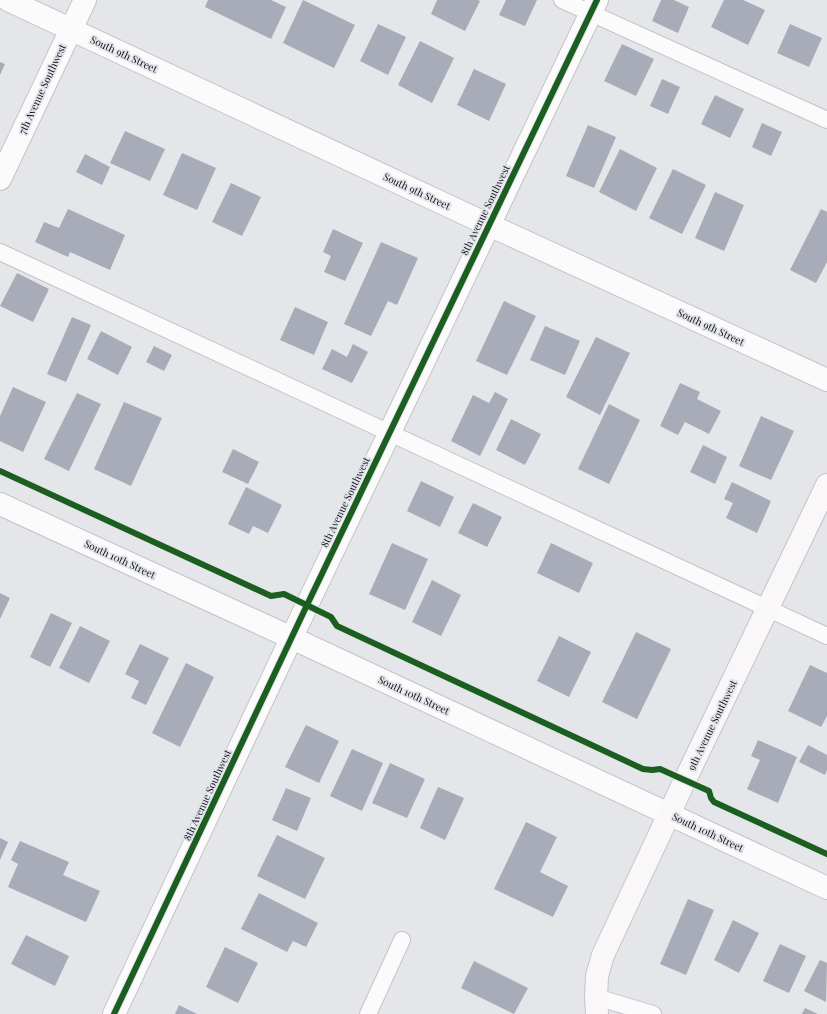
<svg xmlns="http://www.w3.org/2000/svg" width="827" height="1014" font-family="'Playfair Display',serif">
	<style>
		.building { fill: #a8acb9 }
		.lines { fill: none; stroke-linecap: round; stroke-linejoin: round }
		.lane-casing { stroke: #c4c4c7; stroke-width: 18 }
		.street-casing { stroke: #c4c4c7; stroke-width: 24 }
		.secondary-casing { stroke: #c4c4c7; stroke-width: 24 }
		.lane { stroke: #fbfbfc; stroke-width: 16 }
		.street { stroke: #fbfbfc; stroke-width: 22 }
		.secondary { stroke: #f9f7f8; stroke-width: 22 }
		.cycleway-casing { stroke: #e3e5ec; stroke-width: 8 }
		.cycleway { stroke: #1b5e20; stroke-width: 6 }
		.labels { text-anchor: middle; stroke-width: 3.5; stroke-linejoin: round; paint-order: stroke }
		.street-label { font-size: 10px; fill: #0e0f11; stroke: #e3e5ec }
	</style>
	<rect width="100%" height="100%" fill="#e5e6ea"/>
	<g class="building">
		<path d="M208,0H271L286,7L271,39L205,7Z"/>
		<path d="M303,0L355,25L334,68L283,43Z"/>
		<path d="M437,0H478L480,1L465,31L431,14Z"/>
		<path d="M506,0H537L525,26L499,15Z"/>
		<path d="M661,0H674L689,7L678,33L652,21Z"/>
		<path d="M724,0H743L765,10L748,45L711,27Z"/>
		<path d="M378,24L406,37L388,75L360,61Z"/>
		<path d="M790,24L822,38L809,67L777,53Z"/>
		<path d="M420,41L454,58L432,103L398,85Z"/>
		<path d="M622,44L654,59L636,96L604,81Z"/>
		<path d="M0,62L5,64L0,75Z"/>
		<path d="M474,69L506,84L489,121L457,105Z"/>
		<path d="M662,79L680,87L668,114L650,106Z"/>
		<path d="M715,95L744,109L730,138L701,124Z"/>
		<path d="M762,123L782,132L771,156L752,147Z"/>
		<path d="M588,125L616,137L594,188L566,176Z"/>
		<path d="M125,131L165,149L150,181L110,163Z"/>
		<path d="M620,149L657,168L636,211L599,192Z"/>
		<path d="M182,153L216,168L197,210L163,195Z"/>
		<path d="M85,154L110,167L102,185L76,172Z"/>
		<path d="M673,169L706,185L682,234L649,218Z"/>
		<path d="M231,183L261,197L242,236L212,222Z"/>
		<path d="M715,192L744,205L724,251L695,238Z"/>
		<path d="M68,209L125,235L110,270L70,252L68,257L35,242L44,222L59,228Z"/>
		<path d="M821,209L827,212V262L816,283L790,270Z"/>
		<path d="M333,229L363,243L345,281L324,272L331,256L323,252Z"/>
		<path d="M381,242L418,258L397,305L388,301L371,336L344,324Z"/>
		<path d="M17,273L49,289L33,322L0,306Z"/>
		<path d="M504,301L536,316L507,375L476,361Z"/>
		<path d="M295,307L328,322L314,355L280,340Z"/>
		<path d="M72,317L91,325L66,382L47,374Z"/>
		<path d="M545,326L580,341L565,375L530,360Z"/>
		<path d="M101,331L132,347L118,375L87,359Z"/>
		<path d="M596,337L630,353L600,415L566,397Z"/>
		<path d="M353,344L368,352L352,383L322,369L332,349L347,357Z"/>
		<path d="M154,346L172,355L164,371L146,362Z"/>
		<path d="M680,383L700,392L697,399L721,411L709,434L685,422L678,435L660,426Z"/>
		<path d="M13,387L46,402L23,452L0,441V416Z"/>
		<path d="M495,392L508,399L480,456L451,441L473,395L489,403Z"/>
		<path d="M77,393L101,404L69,471L44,459Z"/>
		<path d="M124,402L162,418L131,486L94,469Z"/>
		<path d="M609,404L640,420L609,484L578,469Z"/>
		<path d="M761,416L794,431L771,480L739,466Z"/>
		<path d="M511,419L541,434L525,465L496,450Z"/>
		<path d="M703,445L727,457L715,484L690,472Z"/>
		<path d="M233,449L259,462L248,484L222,472Z"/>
		<path d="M421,481L454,497L440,527L407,511Z"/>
		<path d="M732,482L771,501L757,533L726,518L733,503L724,499Z"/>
		<path d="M246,487L282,505L268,533L253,526L249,534L228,524Z"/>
		<path d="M473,503L502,517L487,547L458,533Z"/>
		<path d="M392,543L428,559L405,610L369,594Z"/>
		<path d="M551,543L593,563L579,593L537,573Z"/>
		<path d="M432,580L461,595L441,636L412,622Z"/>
		<path d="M0,593L10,598L0,619Z"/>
		<path d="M51,613L72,623L50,667L30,657Z"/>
		<path d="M80,626L110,641L89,683L59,668Z"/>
		<path d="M636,632L671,649L637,719L602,702Z"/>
		<path d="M559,636L591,652L569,697L537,681Z"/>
		<path d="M140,644L169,658L146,705L131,698L139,681L125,674Z"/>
		<path d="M186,663L214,677L180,747L152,733Z"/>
		<path d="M810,665L827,673V716L821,727L788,711Z"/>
		<path d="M306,725L339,741L319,783L285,767Z"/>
		<path d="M758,740L797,757L778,803L747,789L760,760L751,756Z"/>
		<path d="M808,745L827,755V770L825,775L799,762Z"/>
		<path d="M352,749L383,763L362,811L330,796Z"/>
		<path d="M390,763L425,779L407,818L372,803Z"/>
		<path d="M438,787L464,798L445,840L420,828Z"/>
		<path d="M286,788L311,798L297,831L272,820Z"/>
		<path d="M526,822L557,837L540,872L568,886L553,917L494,889Z"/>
		<path d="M277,835L325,858L305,899L257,876Z"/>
		<path d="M0,838L8,842L0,860Z"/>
		<path d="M20,841L69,862L63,875L100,891L86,922L8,887L18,864L11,860Z"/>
		<path d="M259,893L318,923L306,947L293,941L287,952L241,929Z"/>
		<path d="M688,899L714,910L686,975L660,964Z"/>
		<path d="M733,920L759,933L739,973L714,960Z"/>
		<path d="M26,935L69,956L55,986L11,964Z"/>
		<path d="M780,944L806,956L789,993L763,981Z"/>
		<path d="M225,947L258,963L238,1003L206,987Z"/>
		<path d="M820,960L827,963L826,1002L804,991Z"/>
		<path d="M474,961L528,988L514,1014L461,988Z"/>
		<path d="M179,1005L197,1014H175Z"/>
		<path d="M805,1008L818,1014H802Z"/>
	</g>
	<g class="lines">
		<defs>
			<g id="lane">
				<path d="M562,0L827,120"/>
				<path d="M0,252L827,636"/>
				<path d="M596,997L653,1014"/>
				<path d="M368,1014L402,940"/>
			</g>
			<g id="street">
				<path d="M8,0L489,225L827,380"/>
				<path d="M0,179L85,0"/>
				<path d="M0,504L292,638L827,888"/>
				<path d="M114,1014L307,605L597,0"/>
			</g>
			<path id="secondary" d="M597,1014L596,997L597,976L603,955L685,780L827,485"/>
		</defs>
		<use href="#lane" class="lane-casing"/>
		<use href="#street" class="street-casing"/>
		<use href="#secondary" class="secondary-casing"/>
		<use href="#lane" class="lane"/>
		<use href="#street" class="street"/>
		<use href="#secondary" class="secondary"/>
		<defs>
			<g id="cycleway">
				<path d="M0,471L271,596L284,594L331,617L337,626L643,769L652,770L660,769L709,791L711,798L714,802L827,854"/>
				<path d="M114,1014L307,605L597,0"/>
			</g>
		</defs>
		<use href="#cycleway" class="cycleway-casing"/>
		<use href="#cycleway" class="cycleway"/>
	</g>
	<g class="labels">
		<g class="street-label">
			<text transform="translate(124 54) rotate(25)" y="4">South 9th Street</text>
			<text transform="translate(42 89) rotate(-65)" y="4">7th Avenue Southwest</text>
			<text transform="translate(417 191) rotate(25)" y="4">South 9th Street</text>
			<text transform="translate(485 210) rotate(-64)" y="4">8th Avenue Southwest</text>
			<text transform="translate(711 327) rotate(25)" y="4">South 9th Street</text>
			<text transform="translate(345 502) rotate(-64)" y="4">8th Avenue Southwest</text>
			<text transform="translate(120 559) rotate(25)" y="4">South 10th Street</text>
			<text transform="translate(414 695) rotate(25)" y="4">South 10th Street</text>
			<text transform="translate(712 725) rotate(-64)" y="4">9th Avenue Southwest</text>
			<text transform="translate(207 795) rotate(-65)" y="4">8th Avenue Southwest</text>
			<text transform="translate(708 832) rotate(25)" y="4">South 10th Street</text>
		</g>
	</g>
</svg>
